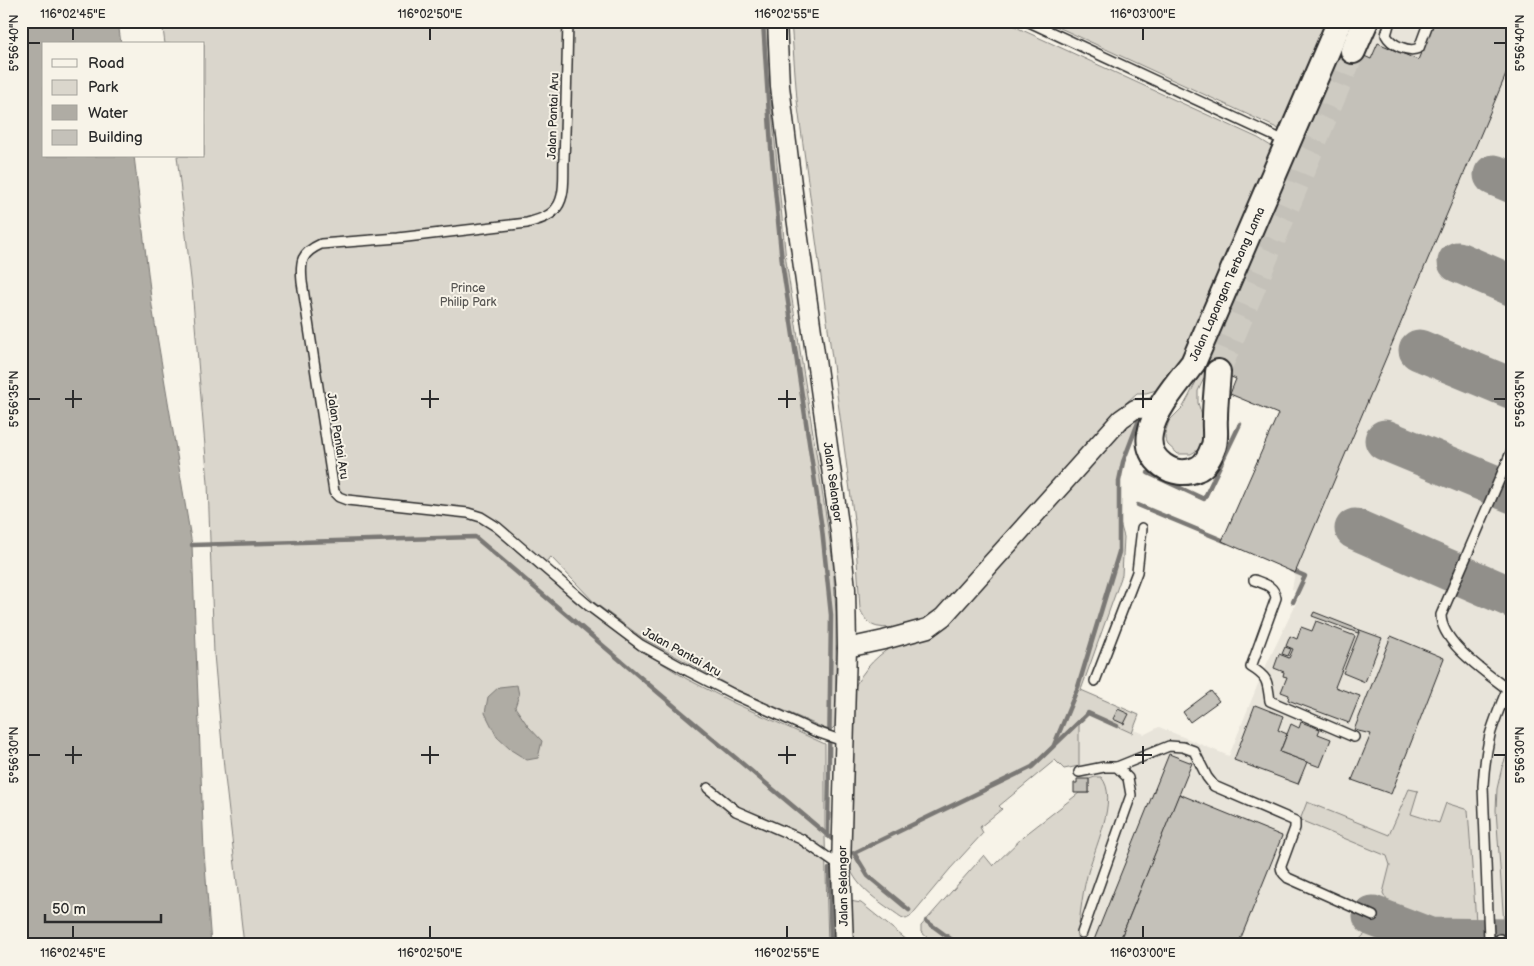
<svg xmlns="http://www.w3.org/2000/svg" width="1534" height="966" font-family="'Balsamiq Sans',sans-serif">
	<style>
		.built { fill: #e8e4da }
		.green { fill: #dad6cc; stroke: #82807c }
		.water { fill: #afaca4; stroke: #7a7874 }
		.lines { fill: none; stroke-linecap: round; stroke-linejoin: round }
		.stream { stroke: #7a7874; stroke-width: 4.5 }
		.taxiway { stroke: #918f8a; stroke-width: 41 }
		.building { fill: #c4c1b9; stroke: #2b2b2b }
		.secondary-tunnel { stroke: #cecbc2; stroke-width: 24; stroke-dasharray: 24 12; stroke-linecap: butt }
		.service-casing { stroke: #2b2b2b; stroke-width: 12 }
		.minor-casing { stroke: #2b2b2b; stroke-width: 21 }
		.secondary-casing { stroke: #2b2b2b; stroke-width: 28 }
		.service { stroke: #f7f3e8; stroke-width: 9 }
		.minor { stroke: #f7f3e8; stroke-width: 18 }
		.secondary { stroke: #f7f3e8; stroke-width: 24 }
		.ticks { fill: none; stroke: #2b2b2b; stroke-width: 2 }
		.labels { text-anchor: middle; stroke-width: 4; stroke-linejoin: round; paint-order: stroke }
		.street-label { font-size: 12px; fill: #2b2b2b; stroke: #f7f3e8 }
		.park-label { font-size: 12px; fill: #575653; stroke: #f7f3e8 }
		.neatline { fill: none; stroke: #2b2b2b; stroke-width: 2 }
		.ticks-label { font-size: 12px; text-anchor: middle; fill: #2b2b2b }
	</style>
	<rect width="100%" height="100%" fill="#f7f3e8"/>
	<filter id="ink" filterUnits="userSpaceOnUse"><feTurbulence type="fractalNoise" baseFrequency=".02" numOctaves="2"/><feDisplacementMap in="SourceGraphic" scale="10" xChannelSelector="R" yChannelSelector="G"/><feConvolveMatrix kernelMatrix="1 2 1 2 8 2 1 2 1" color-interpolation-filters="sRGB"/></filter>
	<g filter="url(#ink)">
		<path class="built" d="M1375,21H1513V945H1069L1077,872L1079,698L1135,723L1133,730L1145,734L1159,727L1229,756L1262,674L1301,593L1292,589L1295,573L1222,541L1278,414L1236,379L1197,363L1335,43L1361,54Z"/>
		<g class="green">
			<path d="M162,21H767L771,100L786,261L833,561L836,613V725L832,729H826L739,691L644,639L595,603L551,557L538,568L574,601L639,649L687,679L734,703L825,744V838L828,945H244L224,768L214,654L208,483L192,288L177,156H204V44H165Z"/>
			<path d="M791,21H1007L1020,29L1258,138L1271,146L1275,150L1182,361L1160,389L1146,393H1137L1117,411L943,607C937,612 930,618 923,621C912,626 883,631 872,625C866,622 863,615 860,609L855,527L797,100Z"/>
			<path d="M1045,21H1327L1282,126L1279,129Z"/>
			<path d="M1202,369L1207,372L1198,391V403L1206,428L1202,447L1191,454H1178L1168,445L1165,439V433L1169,421L1183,407L1189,396Z"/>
			<path d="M1134,418L1139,420L1123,462L1119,481V519L1124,537L1122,575L1081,690L1139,715L1132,733L1088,713L1079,722V766L1064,769L1055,760L999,806L1002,809L980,827L983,833L950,869L910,917L906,919L901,917C882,903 856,889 849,865L853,691C862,670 880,651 901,642C919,634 937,633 951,621L1121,427Z"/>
			<path d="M1513,740V925H1504L1496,810L1497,789L1502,767Z"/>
			<path d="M1095,777H1101C1120,798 1093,851 1087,876C1081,898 1080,922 1076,945H936L921,932V926L984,855L993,866L1025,835L1079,793H1089V779Z"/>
			<path d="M1409,789L1418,791L1411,814L1439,823L1446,803L1468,810L1476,922C1448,925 1416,923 1392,906C1388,903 1385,897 1383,893L1390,865L1387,856L1300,820L1307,802L1389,835Z"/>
			<path d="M850,901L861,903L913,945H852Z"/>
			<path d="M1380,932L1396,935L1406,941V945H1357C1363,932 1367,933 1380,932Z"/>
		</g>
		<g class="water">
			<path d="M21,21H118L121,44H44V156H134L152,306L192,545L204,852L211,945H21Z"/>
			<path d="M517,685L519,695L515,707L528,726L542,741L538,758L527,760L511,750L497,737L485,713L488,697L499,687Z"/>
		</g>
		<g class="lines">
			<g class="stream">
				<path d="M763,21L771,147L782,262L822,529L831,615L828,836"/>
				<path d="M1148,473L1204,499L1240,424"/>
				<path d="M1138,505L1227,542"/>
				<path d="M192,545L475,537L706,733L832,839"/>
				<path d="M1291,570L1305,576L1293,602"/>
				<path d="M1054,745L1078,687L1119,552V481L1123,462L1139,420"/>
				<path d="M829,869L831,945"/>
				<path d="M909,910L868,876L854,853L1032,767L1088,713L1117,726"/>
				<path d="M926,921L959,945"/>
			</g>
			<g class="taxiway">
				<path d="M1494,175L1513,183"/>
				<path d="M1458,262L1513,286"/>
				<path d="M1419,350L1513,389"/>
				<path d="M1385,440L1513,493"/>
				<path d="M1355,529L1513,598"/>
				<path d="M1373,916L1430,938L1513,939"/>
			</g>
		</g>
		<g class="building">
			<path d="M1434,21H1513V58L1295,573L1222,541L1278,414L1230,394L1236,379L1197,363L1335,43L1371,59L1378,43L1418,60Z"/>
			<path d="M1314,612L1360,630L1358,633L1312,616Z"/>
			<path d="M1316,621L1355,636L1335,687L1360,696L1349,723L1288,700L1289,695L1281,692L1287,677L1283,676L1284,672L1274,668L1279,654L1289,658L1293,649L1286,646L1290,636L1297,639L1301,627L1312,631Z"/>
			<path d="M1360,630L1382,638L1365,682L1343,673Z"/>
			<path d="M1391,636L1444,658L1391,794L1352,780L1371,734L1354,730Z"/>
			<path d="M1285,647L1291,649L1288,656L1282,654Z"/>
			<path d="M1211,691L1219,701L1190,722L1183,712Z"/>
			<path d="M1255,705L1283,716L1278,730L1287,734L1280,752L1307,762L1298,784L1234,760Z"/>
			<path d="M1118,709L1129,714L1124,724L1113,719Z"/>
			<path d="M1301,722L1320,729L1318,734L1331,739L1320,767L1280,752L1291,724L1299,728Z"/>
			<path d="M1169,754L1192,763L1118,945H1092Z"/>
			<path d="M1077,779H1089V793H1074V783H1077Z"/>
			<path d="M1179,794L1282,836L1238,945H1118Z"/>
		</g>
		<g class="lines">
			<path class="secondary-tunnel" d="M1218,372L1353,51"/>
			<defs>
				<g id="service">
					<path d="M568,21C567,67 566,113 564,159C563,173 566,195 557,207C551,217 537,220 527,223L398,238L321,244C301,253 300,261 302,282L334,492L339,497L347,500L468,513L481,517L497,527L589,606L641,645L690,672L735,695L814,731L843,741"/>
					<path d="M1027,21L1287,142"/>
					<path d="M1390,21L1386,35C1391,45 1409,53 1419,48L1429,21"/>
					<path d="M1254,580C1265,584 1274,586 1276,598L1251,667C1269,678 1267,682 1270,701L1354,737"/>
					<path d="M1095,681L1137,572L1142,528"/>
					<path d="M1507,689C1487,673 1441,643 1441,615L1513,448"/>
					<path d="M1117,767L1169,746L1183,747L1194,751L1207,777L1214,786L1295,821V828L1281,866C1281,872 1284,874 1288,878L1373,916"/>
					<path d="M1079,772L1104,767H1117L1128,778L1131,795L1082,933"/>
					<path d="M708,788L736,811L801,839L841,867"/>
					<path d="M1489,939L1483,786C1484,769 1486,752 1490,735C1496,715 1505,695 1513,675"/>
					<path d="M1500,939L1501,945"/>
				</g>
				<g id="minor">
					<path d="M777,21L780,86L796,217L840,532L846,589L847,648L841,868L844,945"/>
					<path d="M847,648L884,640L928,628L943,617L1121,419L1135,409L1161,408"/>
				</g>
				<g id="secondary">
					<path d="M1353,51L1366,21"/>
					<path d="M1218,372C1217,388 1215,403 1215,418C1214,427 1217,440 1213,448C1210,456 1205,466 1197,469C1174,480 1145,460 1150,434C1153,411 1179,381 1193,363L1340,21"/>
				</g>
			</defs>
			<use href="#service" class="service-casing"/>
			<use href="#minor" class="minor-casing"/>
			<use href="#secondary" class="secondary-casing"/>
			<use href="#service" class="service"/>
			<use href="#minor" class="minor"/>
			<use href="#secondary" class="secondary"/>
		</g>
	</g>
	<path class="ticks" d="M73,28V40M430,28V40M787,28V40M1143,28V40M28,43H40M1494,43H1506M73,390V408M430,390V408M787,390V408M1143,390V408M28,399H40M65,399H82M421,399H439M778,399H796M1135,399H1152M1494,399H1506M73,746V764M430,746V764M787,746V764M1143,746V764M28,755H40M65,755H82M421,755H439M778,755H796M1135,755H1152M1494,755H1506M73,926V938M430,926V938M787,926V938M1143,926V938"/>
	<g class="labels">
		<g class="street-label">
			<text transform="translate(553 116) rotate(-88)" y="4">Jalan Pantai Aru</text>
			<text transform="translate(1227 284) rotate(-66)" y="4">Jalan Lapangan Terbang Lama</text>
			<text transform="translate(338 436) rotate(81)" y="4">Jalan Pantai Aru</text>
			<text transform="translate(833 482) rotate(82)" y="4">Jalan Selangor</text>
			<text transform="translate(682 652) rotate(29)" y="4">Jalan Pantai Aru</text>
			<text transform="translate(843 886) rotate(-91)" y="4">Jalan Selangor</text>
		</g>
		<g class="park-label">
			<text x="468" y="292">Prince<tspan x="468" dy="14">Philip Park</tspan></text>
		</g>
	</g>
	<rect width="1534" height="966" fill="none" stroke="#f7f3e8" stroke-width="55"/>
	<rect x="42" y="42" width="162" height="115" fill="#f7f3e8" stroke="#a5a39c"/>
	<rect x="52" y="59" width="25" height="8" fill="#f7f3e8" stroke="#a5a39c"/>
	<text x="88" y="68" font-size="15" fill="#2b2b2b">Road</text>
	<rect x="52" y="80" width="25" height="15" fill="#dad6cc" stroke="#a5a39c"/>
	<text x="88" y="92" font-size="15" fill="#2b2b2b">Park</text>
	<rect x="52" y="105" width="25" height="15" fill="#afaca4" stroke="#a5a39c"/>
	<text x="88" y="118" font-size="15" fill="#2b2b2b">Water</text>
	<rect x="52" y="130" width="25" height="15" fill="#c4c1b9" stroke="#a5a39c"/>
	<text x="88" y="142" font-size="15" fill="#2b2b2b">Building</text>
	<path d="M45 914v8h116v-8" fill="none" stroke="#2b2b2b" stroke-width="2.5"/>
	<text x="52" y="914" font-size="15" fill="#2b2b2b" stroke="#f7f3e8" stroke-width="4" paint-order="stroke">50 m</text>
	<rect x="28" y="28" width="1478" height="910" class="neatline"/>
	<g class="ticks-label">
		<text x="73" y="18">116°02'45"E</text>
		<text x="430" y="18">116°02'50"E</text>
		<text x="787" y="18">116°02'55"E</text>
		<text x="1143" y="18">116°03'00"E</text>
		<text transform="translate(14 43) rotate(-90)" y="4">5°56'40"N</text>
		<text transform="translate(1520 43) rotate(-90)" y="4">5°56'40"N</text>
		<text transform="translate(14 399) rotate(-90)" y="4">5°56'35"N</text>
		<text transform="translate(1520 399) rotate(-90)" y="4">5°56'35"N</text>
		<text transform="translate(14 755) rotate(-90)" y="4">5°56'30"N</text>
		<text transform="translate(1520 755) rotate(-90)" y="4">5°56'30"N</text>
		<text x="73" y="957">116°02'45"E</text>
		<text x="430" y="957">116°02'50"E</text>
		<text x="787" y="957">116°02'55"E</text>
		<text x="1143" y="957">116°03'00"E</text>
	</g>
</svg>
